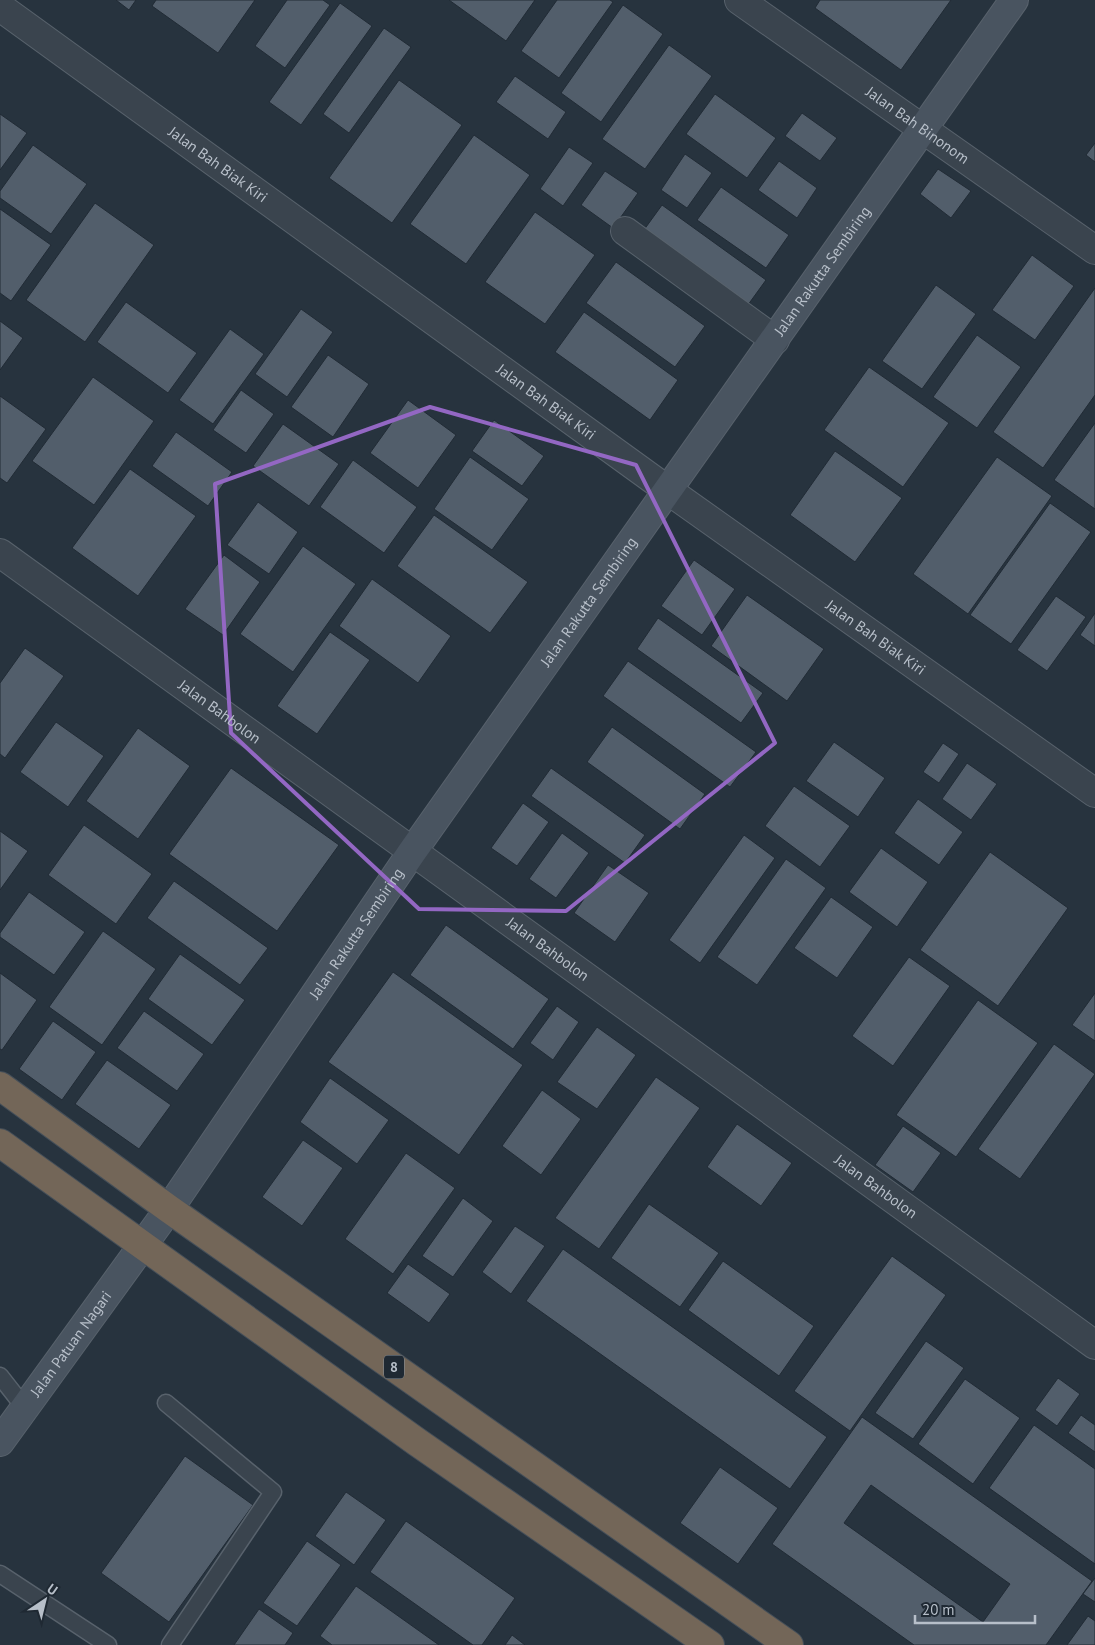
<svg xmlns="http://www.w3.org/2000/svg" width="1095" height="1645" font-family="'PT Sans',sans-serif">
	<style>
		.building { fill: #525e6b; stroke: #212b35; fill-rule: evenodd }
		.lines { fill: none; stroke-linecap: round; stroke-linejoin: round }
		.lane-casing { stroke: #58626c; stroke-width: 19 }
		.street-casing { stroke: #58626c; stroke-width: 30 }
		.secondary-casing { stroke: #58626c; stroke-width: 30 }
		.highway-casing { stroke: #454f59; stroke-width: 30 }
		.lane { stroke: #3a444e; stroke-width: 16 }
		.street { stroke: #3a444e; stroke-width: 28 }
		.secondary { stroke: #495460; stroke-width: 28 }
		.highway { stroke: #736658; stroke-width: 28 }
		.marked { fill: none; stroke: #9367c3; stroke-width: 4; stroke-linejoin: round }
		.labels { text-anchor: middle; stroke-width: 4; stroke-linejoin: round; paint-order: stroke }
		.shield { fill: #1f2933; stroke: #89929c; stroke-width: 1 }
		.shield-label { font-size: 14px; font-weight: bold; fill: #b7bfc9 }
		.street-label { font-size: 15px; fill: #b7bfc9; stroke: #1f2933 }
	</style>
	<rect width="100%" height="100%" fill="#27333e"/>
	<g class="building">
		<path d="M116,0H136L129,10Z"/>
		<path d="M156,0H255L218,53L152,6Z"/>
		<path d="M287,0H323L330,5L285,68L255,46Z"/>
		<path d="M449,0H535L506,41Z"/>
		<path d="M557,0H610L613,2L559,78L521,51Z"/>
		<path d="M820,0H951L901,70L815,8Z"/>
		<path d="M340,3L372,26L301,125L269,102Z"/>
		<path d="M623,5L663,34L601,122L561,93Z"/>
		<path d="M384,28L411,47L349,133L323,114Z"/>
		<path d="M669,45L712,76L645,169L602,139Z"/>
		<path d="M515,76L566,112L548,139L496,102Z"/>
		<path d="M399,80L462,125L392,223L329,178Z"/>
		<path d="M715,94L776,138L747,178L686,134Z"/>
		<path d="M802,113L837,138L820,161L785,136Z"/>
		<path d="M0,114L27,133L0,170Z"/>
		<path d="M474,135L530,175L466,264L410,224Z"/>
		<path d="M1095,143V162L1086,155Z"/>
		<path d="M33,145L87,184L51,234L0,198V191Z"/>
		<path d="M569,147L593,163L563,206L540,189Z"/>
		<path d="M685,154L712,173L687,208L661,190Z"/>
		<path d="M779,161L817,188L797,218L758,190Z"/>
		<path d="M938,169L971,191L951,218L920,194Z"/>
		<path d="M605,171L638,193L613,228L581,205Z"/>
		<path d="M721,187L789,235L766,268L697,220Z"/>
		<path d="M95,203L154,245L85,342L26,300Z"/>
		<path d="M662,205L766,280L745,309L641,234Z"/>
		<path d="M0,209L51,245L11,301L0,293Z"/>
		<path d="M535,212L595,255L545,324L485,282Z"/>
		<path d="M1032,255L1074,286L1035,340L992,310Z"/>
		<path d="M616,262L705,326L675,367L586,303Z"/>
		<path d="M936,285L976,314L922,389L882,361Z"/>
		<path d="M1095,288V395L1043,468L993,432Z"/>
		<path d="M126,302L197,353L168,393L97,342Z"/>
		<path d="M301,309L333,332L287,397L255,374Z"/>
		<path d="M584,312L678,380L650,420L555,352Z"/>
		<path d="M0,321L23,338L0,370Z"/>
		<path d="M230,329L264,354L213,424L179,400Z"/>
		<path d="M977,335L1021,367L977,428L933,397Z"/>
		<path d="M328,355L369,384L333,437L291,407Z"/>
		<path d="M869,367L949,423L903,487L824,430Z"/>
		<path d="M93,377L154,421L94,505L32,461Z"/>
		<path d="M241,390L274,414L246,453L213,430Z"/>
		<path d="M0,396L46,429L7,483L0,478Z"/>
		<path d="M408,400L456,435L418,488L370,453Z"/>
		<path d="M494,420L544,456L522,486L472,451Z"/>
		<path d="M1095,423V509L1054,480Z"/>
		<path d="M283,424L339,464L309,506L253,466Z"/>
		<path d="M176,432L232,472L208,506L152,466Z"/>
		<path d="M835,451L902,498L855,562L790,515Z"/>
		<path d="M470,457L529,499L492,550L434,509Z"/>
		<path d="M997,457L1052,496L968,614L913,574Z"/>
		<path d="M353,460L417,507L384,553L320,507Z"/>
		<path d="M130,469L196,516L138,596L72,548Z"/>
		<path d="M258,502L298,532L269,574L227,545Z"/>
		<path d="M1050,503L1091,532L1011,644L970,615Z"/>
		<path d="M434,515L528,582L490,633L397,566Z"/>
		<path d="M303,546L356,584L293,672L240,634Z"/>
		<path d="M224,555L260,582L223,635L185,609Z"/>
		<path d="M694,560L735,589L702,635L661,606Z"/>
		<path d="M372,579L451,636L418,683L339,626Z"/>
		<path d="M747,595L824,649L787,701L711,646Z"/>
		<path d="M1056,596L1086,617L1047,671L1017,650Z"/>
		<path d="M1095,613V646L1080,635Z"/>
		<path d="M658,618L763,693L741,723L637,649Z"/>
		<path d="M330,632L370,660L317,734L277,706Z"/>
		<path d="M25,648L64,676L5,758L0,754V683Z"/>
		<path d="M628,661L756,752L730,787L603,696Z"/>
		<path d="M56,722L104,756L68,807L20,772Z"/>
		<path d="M612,727L705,794L680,829L587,762Z"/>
		<path d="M138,728L190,766L138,839L86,801Z"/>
		<path d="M834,742L885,778L858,817L806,781Z"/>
		<path d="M943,743L959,754L939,783L923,772Z"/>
		<path d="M967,763L997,784L971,820L942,799Z"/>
		<path d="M231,768L339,845L277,931L169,854Z"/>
		<path d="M551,768L645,835L625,863L531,796Z"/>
		<path d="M794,786L850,826L820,867L765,826Z"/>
		<path d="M918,799L963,832L939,865L894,833Z"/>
		<path d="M523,803L549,822L517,866L491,848Z"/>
		<path d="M84,825L152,874L116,924L48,875Z"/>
		<path d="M0,831L28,851L0,890Z"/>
		<path d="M562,833L589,853L556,898L529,879Z"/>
		<path d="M744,835L775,858L700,963L669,940Z"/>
		<path d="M881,848L928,882L897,927L849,892Z"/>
		<path d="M990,852L1068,908L998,1006L920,950Z"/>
		<path d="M786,859L826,888L757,985L717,957Z"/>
		<path d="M608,865L649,893L615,942L574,913Z"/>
		<path d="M174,881L268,948L240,985L147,918Z"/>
		<path d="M29,892L85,932L54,975L0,937V933Z"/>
		<path d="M831,897L873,927L837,978L794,948Z"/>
		<path d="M446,925L549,999L513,1049L410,975Z"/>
		<path d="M103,931L156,969L102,1045L49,1007Z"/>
		<path d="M180,954L245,1000L212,1045L148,999Z"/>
		<path d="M909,957L950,986L893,1066L852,1036Z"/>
		<path d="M393,972L523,1065L459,1155L328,1062Z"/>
		<path d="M0,973L37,1000L2,1050L0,1049Z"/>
		<path d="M1095,993V1041L1072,1025Z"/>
		<path d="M978,1000L1038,1043L956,1157L896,1115Z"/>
		<path d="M557,1006L579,1022L553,1060L530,1043Z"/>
		<path d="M144,1011L204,1054L177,1091L117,1048Z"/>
		<path d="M53,1021L96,1052L62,1100L19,1069Z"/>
		<path d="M597,1027L636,1055L597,1109L557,1082Z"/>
		<path d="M1054,1044L1095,1074L1020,1179L978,1149Z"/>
		<path d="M107,1060L171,1105L139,1149L75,1104Z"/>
		<path d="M656,1077L700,1108L599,1249L555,1218Z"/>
		<path d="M330,1078L389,1120L357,1164L300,1122Z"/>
		<path d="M542,1090L581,1119L541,1175L502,1146Z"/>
		<path d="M737,1124L792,1163L761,1206L707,1167Z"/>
		<path d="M903,1126L941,1153L913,1192L875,1165Z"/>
		<path d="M303,1140L343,1168L302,1226L262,1197Z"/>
		<path d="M406,1153L455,1188L393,1274L345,1239Z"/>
		<path d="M463,1198L493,1221L453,1277L422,1256Z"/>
		<path d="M649,1204L719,1253L680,1307L611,1258Z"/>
		<path d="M515,1226L545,1246L511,1294L482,1272Z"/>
		<path d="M563,1249L827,1437L790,1489L526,1301Z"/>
		<path d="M892,1256L946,1295L850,1431L794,1391Z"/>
		<path d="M723,1261L814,1326L779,1376L688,1310Z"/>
		<path d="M408,1264L450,1294L429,1323L387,1293Z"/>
		<path d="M926,1341L964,1368L913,1439L875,1413Z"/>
		<path d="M1058,1378L1080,1394L1057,1426L1035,1410Z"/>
		<path d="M965,1379L1020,1418L973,1484L918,1444Z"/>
		<path d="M1081,1415L1095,1425V1452L1068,1433Z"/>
		<path d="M862,1417L1092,1581L1046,1645H914L772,1544ZM871,1485L1010,1584L983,1622L844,1523Z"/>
		<path d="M1034,1425L1095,1469V1564L989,1488Z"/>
		<path d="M185,1456L253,1505L169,1622L101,1573Z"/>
		<path d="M720,1467L778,1508L738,1564L680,1523Z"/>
		<path d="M346,1492L386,1520L354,1565L315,1536Z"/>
		<path d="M406,1521L515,1598L482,1645H473L370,1572Z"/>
		<path d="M307,1541L341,1565L297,1626L263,1603Z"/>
		<path d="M1095,1578V1602L1083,1594Z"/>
		<path d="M356,1586L439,1645H332L320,1636Z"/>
		<path d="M259,1609L293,1633L285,1645H234Z"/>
		<path d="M1088,1616L1095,1621V1645H1067Z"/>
		<path d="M512,1635L525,1645H505Z"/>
	</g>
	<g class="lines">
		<defs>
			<g id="lane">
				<path d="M0,1376L25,1408"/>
				<path d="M166,1403L273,1492L170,1645"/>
				<path d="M0,1574L108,1645"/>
			</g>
			<g id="street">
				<path id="s1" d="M739,0L1095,250"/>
				<path id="s2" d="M0,7L669,491L1095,793"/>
				<path d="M625,231L775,340"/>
				<path id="s3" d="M0,553L1095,1345"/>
			</g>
			<g id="secondary">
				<path id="s4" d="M0,1442L169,1209L412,852L1014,0"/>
			</g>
			<g id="highway">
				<path d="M0,1086L169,1209L789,1645"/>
				<path d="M0,1143L417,1442L710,1645"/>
			</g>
		</defs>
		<use href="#lane" class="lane-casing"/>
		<use href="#street" class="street-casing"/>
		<use href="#secondary" class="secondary-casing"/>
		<use href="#highway" class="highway-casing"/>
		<use href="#lane" class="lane"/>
		<use href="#street" class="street"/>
		<use href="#secondary" class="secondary"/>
		<use href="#highway" class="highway"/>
	</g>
	<path class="marked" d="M430,407L636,465L775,743L566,911L419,909L231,733L215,484Z"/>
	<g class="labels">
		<rect class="shield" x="384" y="1355.5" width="20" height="23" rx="4"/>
		<g class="shield-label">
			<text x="394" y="1372">8</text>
		</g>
		<g class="street-label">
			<text dy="5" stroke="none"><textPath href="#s1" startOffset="218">Jalan Bah Binonom</textPath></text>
			<text dy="5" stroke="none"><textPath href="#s2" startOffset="269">Jalan Bah Biak Kiri</textPath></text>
			<text dy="5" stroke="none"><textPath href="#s4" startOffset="1431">Jalan Rakutta Sembiring</textPath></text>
			<text dy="5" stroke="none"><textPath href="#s2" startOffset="674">Jalan Bah Biak Kiri</textPath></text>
			<text dy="5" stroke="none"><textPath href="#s4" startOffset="1026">Jalan Rakutta Sembiring</textPath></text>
			<text dy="5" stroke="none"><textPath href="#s2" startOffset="1079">Jalan Bah Biak Kiri</textPath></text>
			<text dy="5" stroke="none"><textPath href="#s3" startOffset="271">Jalan Bahbolon</textPath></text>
			<text dy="5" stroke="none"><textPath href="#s4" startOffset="621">Jalan Rakutta Sembiring</textPath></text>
			<text dy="5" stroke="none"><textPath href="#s3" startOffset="676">Jalan Bahbolon</textPath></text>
			<text dy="5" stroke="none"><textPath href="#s3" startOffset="1081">Jalan Bahbolon</textPath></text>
			<text dy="5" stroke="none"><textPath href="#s4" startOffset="121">Jalan Patuan Nagari</textPath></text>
		</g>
	</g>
	<g transform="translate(45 1600) rotate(35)" stroke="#1f2933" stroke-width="4" paint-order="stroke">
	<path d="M0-4L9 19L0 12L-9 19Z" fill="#b7bfc9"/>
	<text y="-8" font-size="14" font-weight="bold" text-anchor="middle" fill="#b7bfc9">U</text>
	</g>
	<path d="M915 1615v8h120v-8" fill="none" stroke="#b7bfc9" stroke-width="2.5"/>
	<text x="922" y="1615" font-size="15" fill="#b7bfc9" stroke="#1f2933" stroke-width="4" paint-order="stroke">20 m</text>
</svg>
